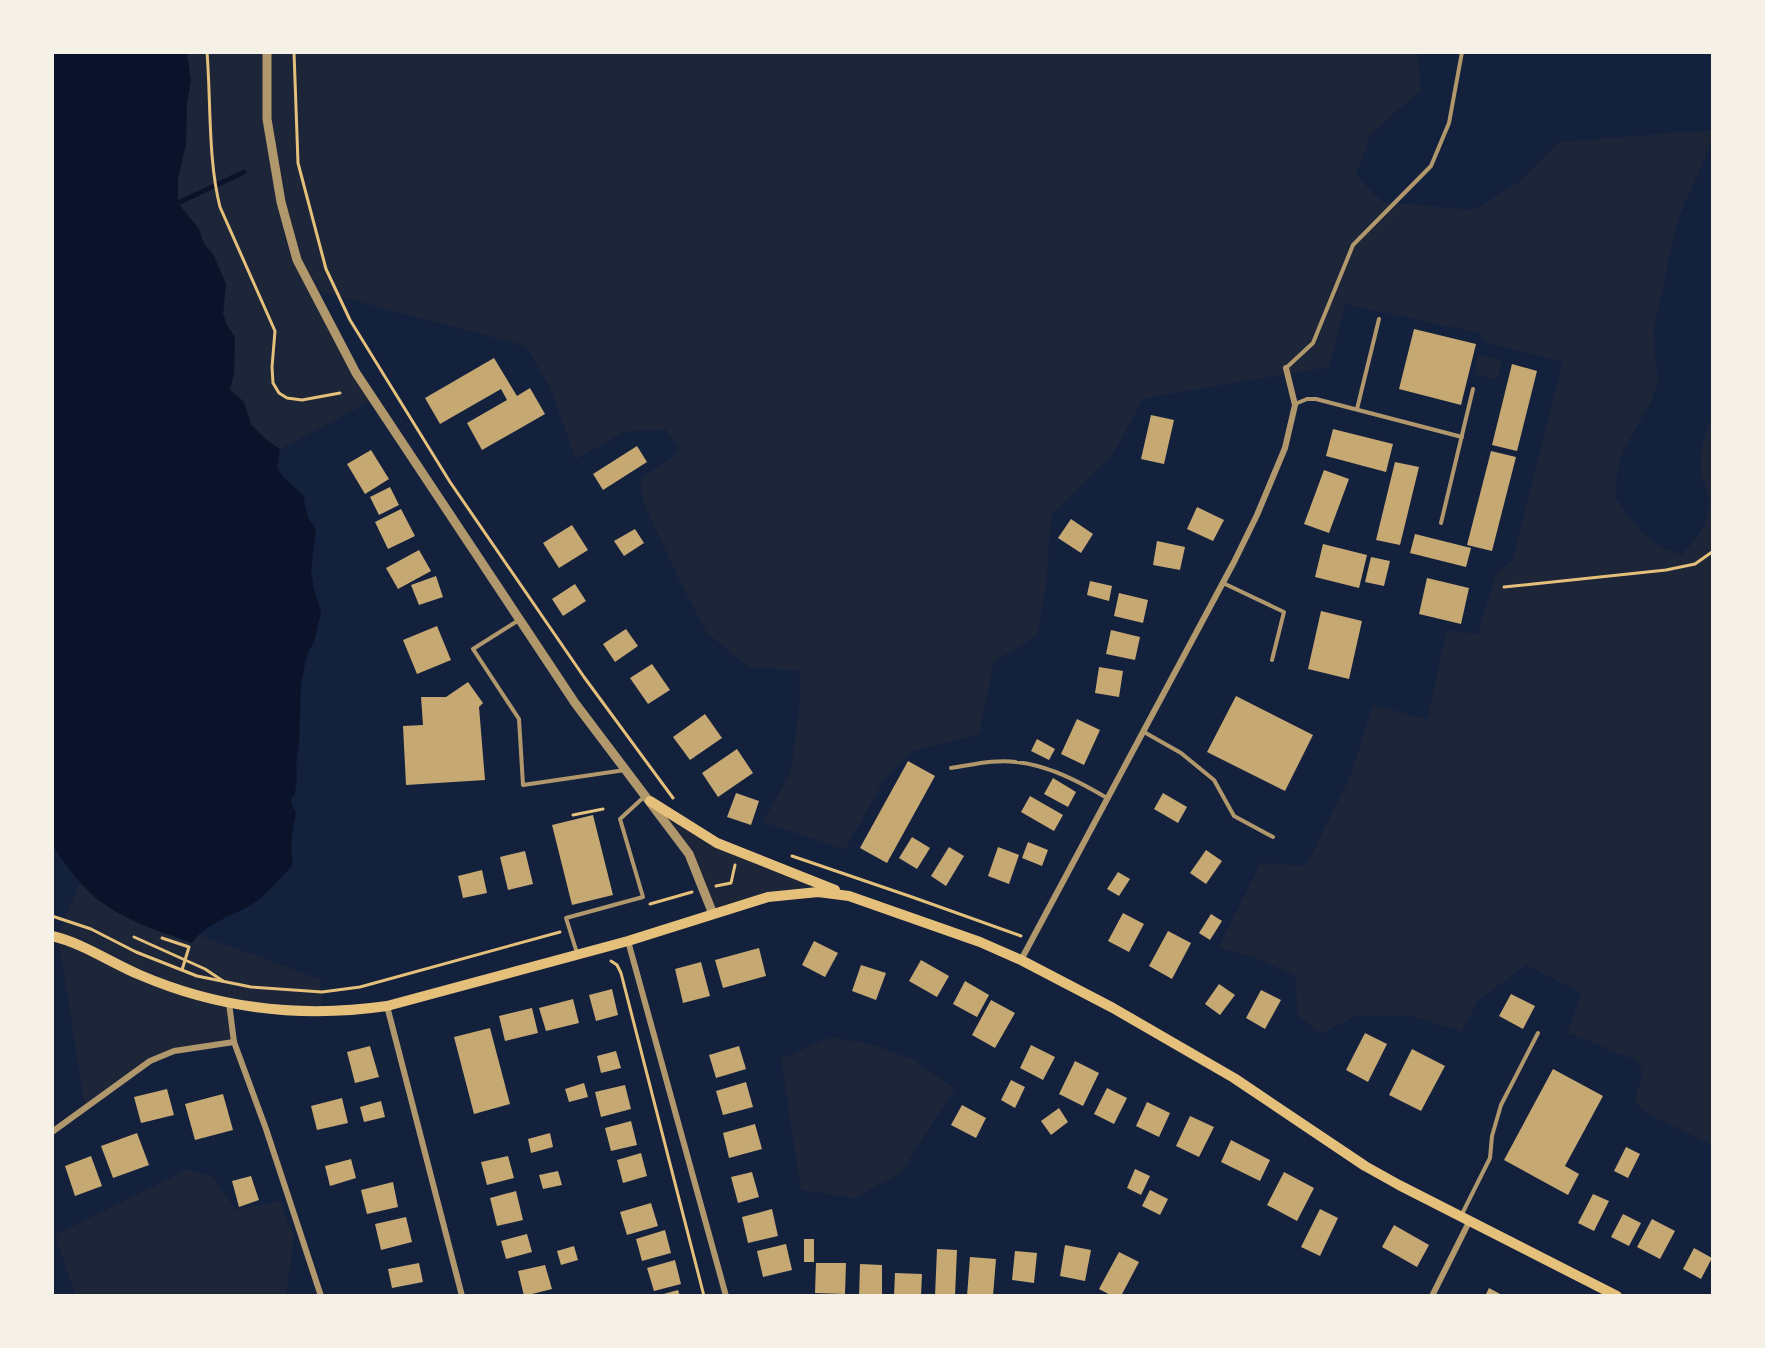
<svg xmlns="http://www.w3.org/2000/svg" width="1765" height="1348" font-family="Manrope,sans-serif">
	<style>
		.green { fill: #1d2539 }
		.water { fill: #0b132b }
		.lines { fill: none; stroke-linecap: round; stroke-linejoin: round }
		.stream { stroke: #0b132b; stroke-width: 5 }
		.building { fill: #c6a872 }
		.path { stroke: #e5c07b; stroke-width: 3 }
		.service { stroke: #b1986c; stroke-width: 4 }
		.minor { stroke: #b1986c; stroke-width: 6 }
		.tertiary { stroke: #b1986c; stroke-width: 9 }
		.secondary { stroke: #e5c07b; stroke-width: 10 }
	</style>
	<rect width="100%" height="100%" fill="#14213d"/>
	<g class="green">
		<path d="M187,52L1417,53L1421,90L1371,134L1356,175L1382,202L1473,210L1518,183L1558,142L1712,130V142L1677,222L1653,333L1658,382L1651,402L1624,449L1617,472L1616,499L1641,532L1658,546L1681,555C1696,541 1710,521 1709,499C1708,490 1701,482 1701,473C1699,450 1705,436 1712,415V1145L1652,1116L1634,1102L1643,1073L1637,1061L1567,1032L1582,994L1526,965L1479,1000L1461,1031L1411,1016H1356L1322,1034L1298,1016L1295,975L1261,960L1219,947L1261,863L1306,866L1350,777L1373,705L1427,719L1447,630L1478,634L1496,574L1512,561L1563,362L1486,342L1479,333L1345,304L1329,367L1144,398L1112,455L1051,515L1046,585L1037,635L994,662L979,734L912,751L883,782L845,850L763,822L790,774L799,712L800,670L750,668L707,633L683,588L643,501L640,480L680,451L665,429L624,432L576,459L550,387L526,346L315,290L375,399L280,449L269,442L251,424L244,402L230,390L234,373L235,337L227,325L223,314L226,284L213,254L204,244L199,229L178,203V178L186,144L187,102L191,81Z"/>
		<path d="M1479,354L1502,361L1497,380L1474,374Z"/>
		<path d="M650,799L718,842L849,894L818,891L714,912L698,871Z"/>
		<path d="M80,882L94,897L320,979L323,1010L228,1002L232,1041L173,1050L85,1107L58,936Z"/>
		<path d="M831,1037L874,1045L912,1059L955,1088L901,1173L854,1198L801,1190L781,1059Z"/>
		<path d="M187,1170L213,1177L236,1210L280,1201L294,1237L286,1295H75L55,1235Z"/>
	</g>
	<path class="water" d="M53,52L187,53L191,81L187,102L186,144L178,178V203L199,229L204,244L213,254L226,284L223,314L227,325L235,337L234,373L230,390L244,402L251,424L269,442L280,449L277,467L283,477L303,495L308,518L316,529L311,571L314,589L321,612L314,643L309,650L305,664L301,685L299,744L296,766L297,775L295,794L292,797L291,804L296,812L292,834L291,850L293,860L291,867C280,878 270,891 258,900C237,916 208,920 192,943C159,931 122,920 95,897C78,883 65,864 53,846Z"/>
	<g class="lines">
		<path class="stream" d="M178,203L244,172"/>
	</g>
	<g class="building">
		<path d="M1414,329L1476,344L1461,405L1399,389Z"/>
		<path d="M494,358L517,396L530,388L545,414L482,450L467,423L507,400L501,389L440,424L425,398Z"/>
		<path d="M1512,364L1537,371L1517,451L1492,445Z"/>
		<path d="M1151,415L1174,420L1164,464L1141,459Z"/>
		<path d="M1333,429L1393,444L1386,472L1326,456Z"/>
		<path d="M637,446L647,462L603,490L593,474Z"/>
		<path d="M371,450L389,479L365,494L347,464Z"/>
		<path d="M1491,451L1516,457L1492,551L1467,545Z"/>
		<path d="M1395,462L1419,467L1400,545L1376,540Z"/>
		<path d="M1324,470L1349,479L1329,533L1304,524Z"/>
		<path d="M390,487L399,505L379,515L370,497Z"/>
		<path d="M1197,507L1224,520L1213,541L1187,529Z"/>
		<path d="M401,509L415,536L388,549L375,522Z"/>
		<path d="M1071,519L1093,534L1081,553L1058,538Z"/>
		<path d="M572,525L588,550L559,568L543,543Z"/>
		<path d="M635,529L644,543L624,556L614,541Z"/>
		<path d="M1415,534L1471,548L1466,567L1410,553Z"/>
		<path d="M1157,541L1185,547L1180,570L1153,565Z"/>
		<path d="M1323,544L1367,555L1359,588L1315,577Z"/>
		<path d="M419,550L431,571L398,589L386,568Z"/>
		<path d="M1371,557L1390,561L1384,586L1365,582Z"/>
		<path d="M436,576L443,597L419,605L411,585Z"/>
		<path d="M1427,578L1469,588L1461,624L1419,614Z"/>
		<path d="M1090,581L1112,586L1109,601L1087,595Z"/>
		<path d="M575,584L586,601L563,616L552,599Z"/>
		<path d="M1119,593L1148,600L1143,623L1114,616Z"/>
		<path d="M1321,611L1362,621L1349,679L1308,669Z"/>
		<path d="M437,626L451,660L417,674L403,640Z"/>
		<path d="M626,629L638,646L615,662L603,644Z"/>
		<path d="M1111,630L1140,637L1135,660L1106,654Z"/>
		<path d="M652,664L670,690L648,704L630,678Z"/>
		<path d="M1099,667L1123,671L1119,697L1095,693Z"/>
		<path d="M468,682L483,703L479,707L485,780L406,785L403,726L423,725L421,697H446Z"/>
		<path d="M1236,696L1313,735L1285,791L1207,752Z"/>
		<path d="M705,714L722,738L690,760L673,737Z"/>
		<path d="M1077,719L1100,730L1084,765L1061,754Z"/>
		<path d="M1037,739L1055,749L1049,760L1031,751Z"/>
		<path d="M737,749L753,773L718,797L702,773Z"/>
		<path d="M908,761L935,776L887,863L860,848Z"/>
		<path d="M1053,778L1076,792L1068,807L1044,794Z"/>
		<path d="M736,793L759,801L751,825L727,817Z"/>
		<path d="M1163,793L1187,807L1178,823L1154,809Z"/>
		<path d="M1030,796L1063,815L1054,831L1021,812Z"/>
		<path d="M593,815L613,895L572,905L552,825Z"/>
		<path d="M912,837L930,848L917,869L899,858Z"/>
		<path d="M1028,842L1048,850L1042,866L1022,858Z"/>
		<path d="M949,847L964,856L946,886L931,876Z"/>
		<path d="M998,847L1019,855L1009,884L988,876Z"/>
		<path d="M1206,850L1222,861L1206,884L1190,873Z"/>
		<path d="M525,851L533,884L508,890L500,857Z"/>
		<path d="M482,870L487,893L463,898L458,876Z"/>
		<path d="M1118,872L1130,879L1119,896L1107,889Z"/>
		<path d="M1123,913L1144,924L1129,952L1108,941Z"/>
		<path d="M1211,914L1222,921L1210,940L1199,933Z"/>
		<path d="M1168,931L1191,943L1172,979L1149,966Z"/>
		<path d="M814,941L838,953L825,977L802,965Z"/>
		<path d="M759,948L766,976L723,988L715,960Z"/>
		<path d="M921,960L949,976L937,997L909,981Z"/>
		<path d="M701,962L710,996L683,1003L675,969Z"/>
		<path d="M861,965L886,973L876,1000L852,991Z"/>
		<path d="M965,981L989,995L977,1017L953,1004Z"/>
		<path d="M1219,984L1235,995L1220,1015L1205,1004Z"/>
		<path d="M612,989L618,1015L596,1021L589,995Z"/>
		<path d="M1261,990L1281,1000L1265,1029L1246,1018Z"/>
		<path d="M1511,994L1535,1006L1523,1029L1499,1016Z"/>
		<path d="M573,999L579,1023L546,1031L539,1008Z"/>
		<path d="M991,1000L1015,1013L995,1048L972,1035Z"/>
		<path d="M532,1008L538,1033L505,1041L499,1016Z"/>
		<path d="M490,1028L510,1104L474,1114L454,1037Z"/>
		<path d="M1365,1033L1387,1044L1368,1082L1346,1070Z"/>
		<path d="M1031,1045L1055,1057L1043,1080L1020,1068Z"/>
		<path d="M370,1046L379,1077L355,1083L347,1052Z"/>
		<path d="M739,1046L746,1069L716,1078L709,1055Z"/>
		<path d="M1412,1049L1445,1066L1421,1111L1389,1095Z"/>
		<path d="M616,1051L621,1068L601,1073L597,1056Z"/>
		<path d="M1075,1061L1099,1073L1083,1106L1059,1094Z"/>
		<path d="M1553,1069L1603,1096L1565,1166L1579,1174L1568,1195L1504,1160Z"/>
		<path d="M1011,1080L1025,1087L1015,1108L1001,1100Z"/>
		<path d="M746,1082L753,1107L723,1115L716,1091Z"/>
		<path d="M584,1083L588,1097L569,1102L565,1089Z"/>
		<path d="M625,1085L631,1109L601,1117L595,1092Z"/>
		<path d="M1107,1088L1127,1098L1114,1124L1094,1114Z"/>
		<path d="M167,1089L174,1115L141,1123L134,1097Z"/>
		<path d="M223,1094L233,1130L195,1140L185,1104Z"/>
		<path d="M342,1098L348,1123L317,1130L311,1106Z"/>
		<path d="M381,1101L385,1117L364,1122L360,1107Z"/>
		<path d="M1147,1102L1170,1113L1159,1137L1136,1126Z"/>
		<path d="M962,1105L986,1118L976,1138L951,1125Z"/>
		<path d="M1059,1108L1068,1122L1051,1135L1041,1121Z"/>
		<path d="M1190,1116L1214,1127L1199,1157L1176,1146Z"/>
		<path d="M631,1121L637,1145L611,1151L605,1128Z"/>
		<path d="M755,1124L762,1149L729,1158L723,1133Z"/>
		<path d="M137,1133L149,1165L113,1178L101,1146Z"/>
		<path d="M550,1133L553,1147L531,1153L528,1139Z"/>
		<path d="M1231,1140L1270,1160L1260,1181L1221,1162Z"/>
		<path d="M1626,1147L1640,1154L1628,1178L1614,1171Z"/>
		<path d="M641,1153L647,1176L623,1183L617,1160Z"/>
		<path d="M91,1156L102,1186L75,1196L65,1166Z"/>
		<path d="M508,1156L514,1178L487,1185L481,1162Z"/>
		<path d="M351,1159L356,1178L330,1186L325,1166Z"/>
		<path d="M1135,1169L1150,1176L1141,1195L1127,1188Z"/>
		<path d="M558,1171L562,1185L543,1189L539,1175Z"/>
		<path d="M752,1172L759,1197L738,1203L731,1177Z"/>
		<path d="M1284,1172L1314,1188L1297,1221L1267,1205Z"/>
		<path d="M251,1176L259,1200L239,1207L232,1181Z"/>
		<path d="M393,1182L398,1207L367,1214L361,1190Z"/>
		<path d="M1150,1190L1168,1199L1160,1215L1142,1206Z"/>
		<path d="M516,1191L523,1220L497,1226L490,1198Z"/>
		<path d="M1593,1194L1609,1201L1594,1231L1578,1223Z"/>
		<path d="M651,1203L658,1226L627,1235L620,1212Z"/>
		<path d="M772,1209L778,1236L748,1243L742,1217Z"/>
		<path d="M1320,1209L1338,1218L1320,1256L1301,1247Z"/>
		<path d="M1623,1214L1641,1223L1629,1246L1611,1237Z"/>
		<path d="M406,1217L412,1242L381,1250L375,1224Z"/>
		<path d="M1652,1219L1675,1231L1660,1259L1637,1247Z"/>
		<path d="M1394,1225L1429,1245L1417,1267L1382,1247Z"/>
		<path d="M665,1230L671,1253L642,1261L636,1239Z"/>
		<path d="M527,1234L532,1252L506,1259L501,1241Z"/>
		<rect x="804" y="1239" width="10" height="23"/>
		<path d="M786,1244L792,1270L763,1277L757,1251Z"/>
		<path d="M1065,1245L1091,1250L1085,1281L1060,1276Z"/>
		<path d="M574,1246L578,1260L561,1265L557,1251Z"/>
		<path d="M1694,1248L1712,1258L1701,1279L1683,1269Z"/>
		<path d="M937,1249L957,1250L955,1296H935Z"/>
		<path d="M1015,1251L1037,1253L1034,1283L1012,1280Z"/>
		<path d="M1119,1252L1139,1262L1121,1296H1112L1099,1289Z"/>
		<path d="M970,1257L996,1259L993,1296H967Z"/>
		<path d="M675,1260L681,1284L654,1291L647,1268Z"/>
		<path d="M419,1263L423,1282L392,1288L388,1269Z"/>
		<path d="M816,1263H846L845,1294L815,1293Z"/>
		<path d="M860,1264L882,1265V1296H859Z"/>
		<path d="M545,1265L552,1289L524,1296L518,1271Z"/>
		<path d="M895,1273L922,1274L921,1296H894Z"/>
		<path d="M1489,1288L1504,1296H1485Z"/>
		<path d="M678,1290L680,1296H660V1295Z"/>
	</g>
	<g class="lines">
		<g class="path">
			<path d="M207,52C211,102 208,160 220,207L275,331L272,367L273,383L279,393L287,398L302,400L340,393"/>
			<path d="M294,52L298,163L326,269L350,320L450,482L584,677L673,798"/>
			<path d="M1504,587L1666,570L1695,564L1712,552"/>
			<path d="M573,815L603,809"/>
			<path d="M792,856L912,897L1021,936"/>
			<path d="M716,886L731,883L735,865"/>
			<path d="M650,904L692,892"/>
			<path d="M52,916L91,929L136,952L197,976L251,987L322,992L360,987L560,932"/>
			<path d="M134,937L205,969L223,981"/>
			<path d="M162,938L189,947L182,970"/>
			<path d="M611,961L617,965L621,973L704,1296"/>
		</g>
		<g class="service">
			<path d="M1286,368L1313,343L1353,245L1431,166L1449,123L1462,52"/>
			<path d="M1295,404L1307,399H1316L1462,437"/>
			<path d="M1357,409L1379,319"/>
			<path d="M1441,523L1473,389"/>
			<path d="M1223,583L1284,612L1272,660"/>
			<path d="M519,620L473,649L519,719L523,785L625,770"/>
			<path d="M1144,732L1181,753L1214,780L1234,816L1273,837"/>
			<path d="M951,768C972,765 996,759 1016,762C1048,765 1080,782 1107,798"/>
			<path d="M577,953L566,918L643,897L620,819L645,796"/>
			<path d="M1462,1214L1490,1158L1492,1136L1501,1105L1538,1033"/>
		</g>
		<g class="minor">
			<path d="M628,941L726,1296"/>
			<path d="M1021,960L1234,562L1257,515L1285,448L1295,405L1286,368"/>
			<path d="M229,1003L234,1042L266,1129L321,1296"/>
			<path d="M387,1006L462,1296"/>
			<path d="M52,1132L150,1061L174,1051L234,1042"/>
			<path d="M1432,1296L1469,1222"/>
		</g>
		<path class="tertiary" d="M267,52V119L281,202L297,260L356,373L575,703L689,854L713,914"/>
		<g class="secondary">
			<path d="M650,801L717,843L835,890"/>
			<path d="M52,936C83,943 111,963 140,975C219,1009 303,1018 387,1006L628,941L768,897L818,892L849,896L980,942L1021,960L1113,1008L1234,1078L1365,1166L1399,1185L1617,1296"/>
		</g>
	</g>
	<rect width="1765" height="1348" fill="none" stroke="#f6f1e7" stroke-width="108"/>
</svg>
